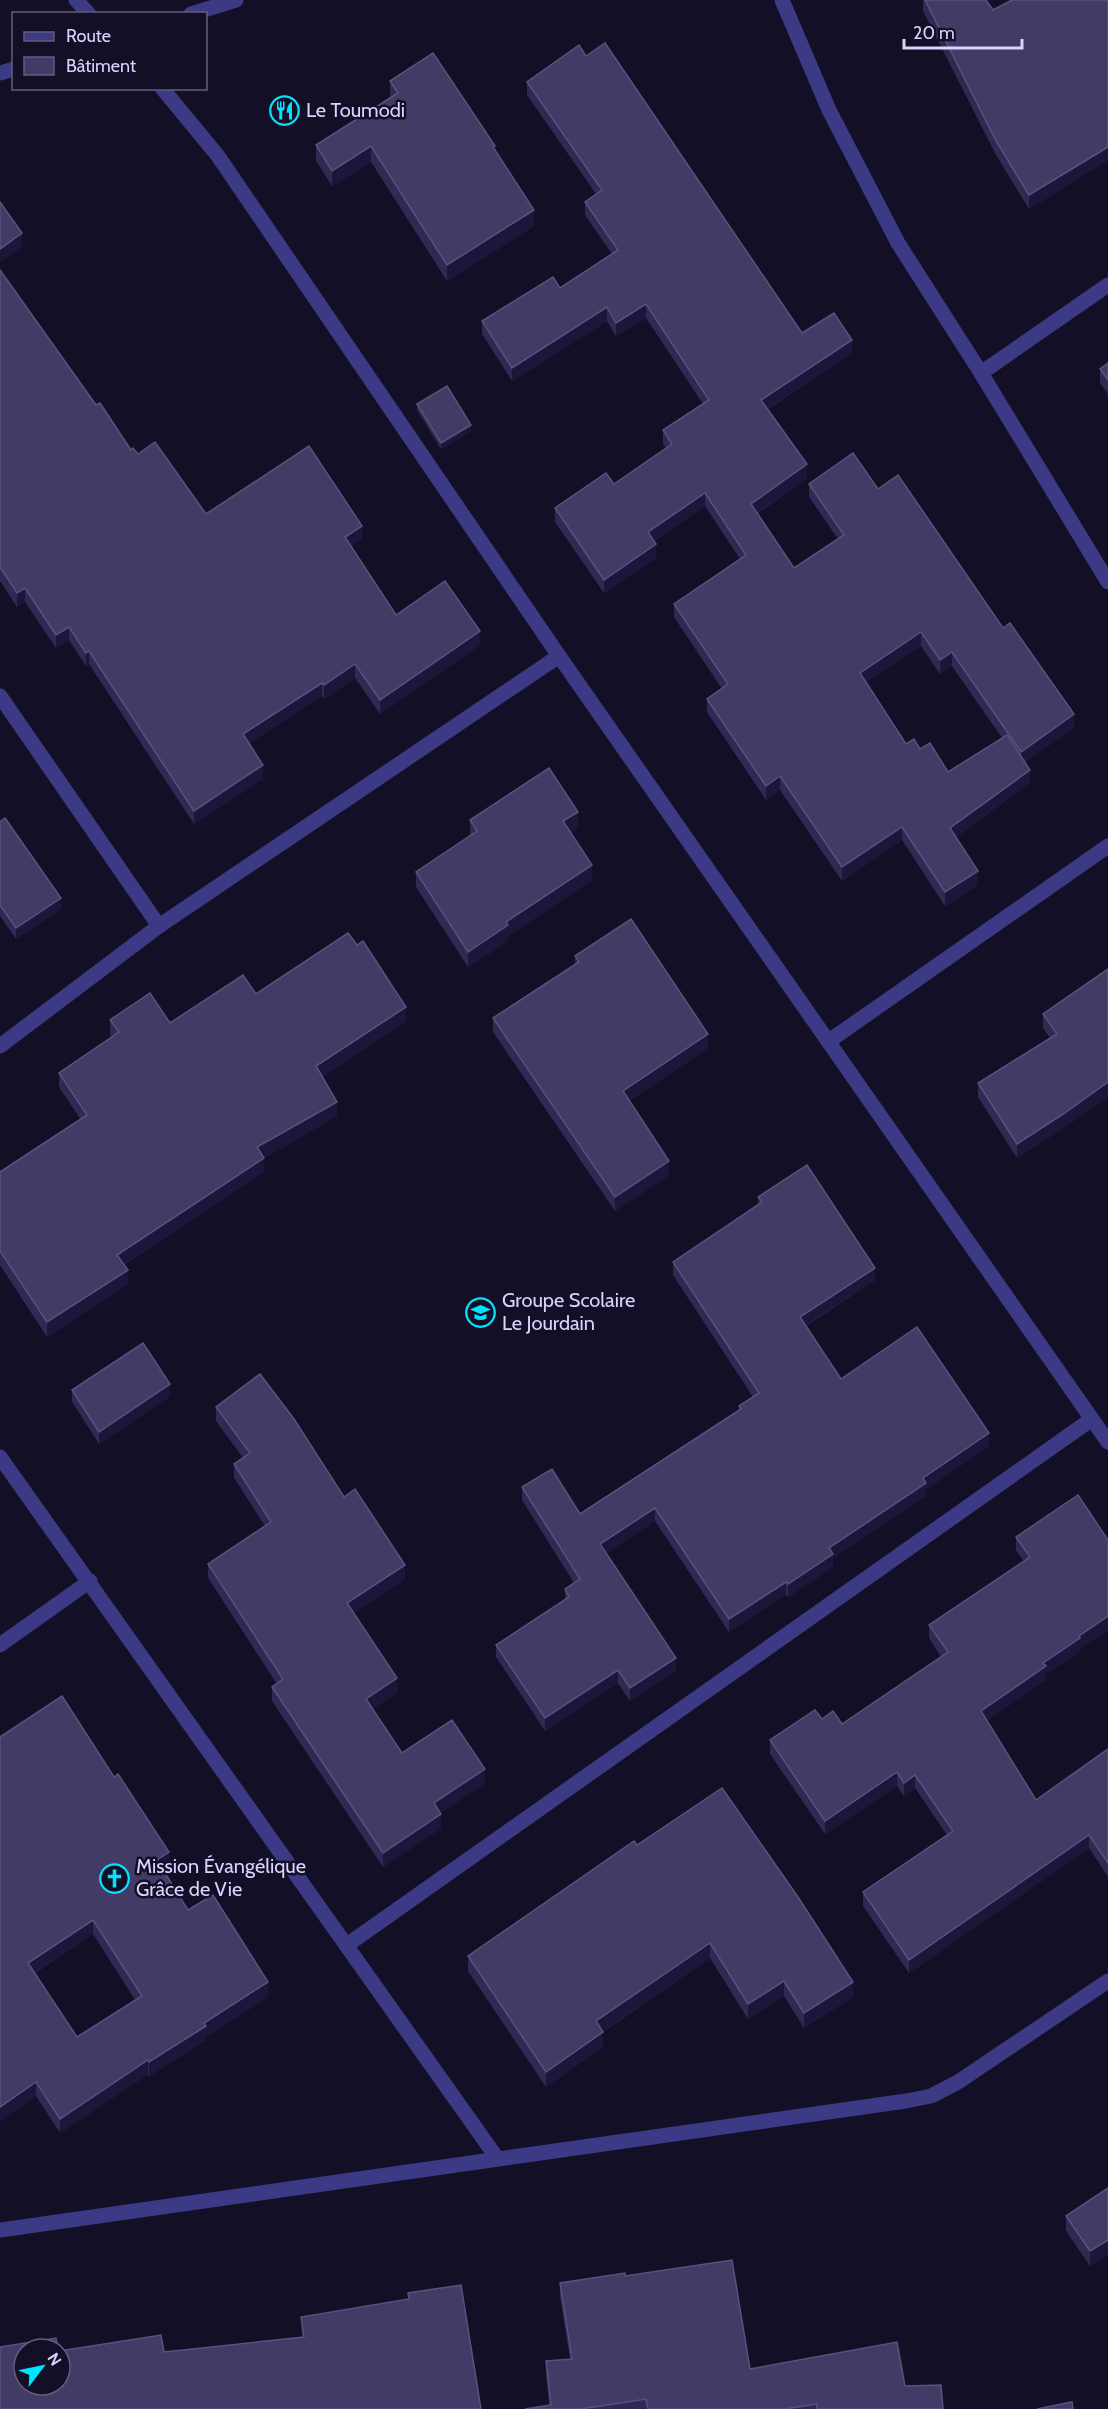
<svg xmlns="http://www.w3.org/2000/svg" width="1108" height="2409" font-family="Cabin,sans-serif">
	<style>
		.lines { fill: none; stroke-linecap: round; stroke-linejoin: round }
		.street { stroke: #3d3a85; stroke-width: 15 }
		.wall { fill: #312854; fill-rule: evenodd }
		.shaded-wall { fill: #1d163a }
		.building { fill: #433a66; stroke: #5a527e; stroke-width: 1.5; fill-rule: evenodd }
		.labels { text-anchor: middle; stroke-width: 5; stroke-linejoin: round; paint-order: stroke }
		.poi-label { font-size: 20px; fill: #d9d4ff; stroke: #130f26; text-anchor: start }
	</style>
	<rect width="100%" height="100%" fill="#130f26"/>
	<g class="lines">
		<g class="street">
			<path d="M76,0L89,14"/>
			<path d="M782,0L829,110L898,243L981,373L1108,582"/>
			<path d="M191,14L236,0"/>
			<path d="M0,73L14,69"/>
			<path d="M162,88L218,156L559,656L1108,1442"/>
			<path d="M981,373L1108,285"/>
			<path d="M0,696L159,926"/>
			<path d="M829,1041L1108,846"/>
			<path d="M0,1046L159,926L559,656"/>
			<path d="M0,1457L497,2158"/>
			<path d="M0,1645L90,1581"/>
			<path d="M347,1945L1092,1419"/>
			<path d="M0,2230L906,2101L931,2096L958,2082L1108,1981"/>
		</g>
	</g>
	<g class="wall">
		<path d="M923,0H986L993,10L1108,0V160L1029,209L996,155L923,11Z"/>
		<path d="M586,56L802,333L852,353L768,409L807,478L758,513L794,568L838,539L809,497V484L878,489L1003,628L1074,728L1025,762L1030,783L956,837L978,885L945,906L902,840L842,881L780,790L766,800L707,712V699L722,689L674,617V604L740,559L705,506L654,541L656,558L604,593L555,522V508L614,484L666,448L663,444V430L703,404L646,318L616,336L607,321L512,381L482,334V321L560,288L612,254L585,215V202L596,194L527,95V82ZM921,646L940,674L952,666L1002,738L948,772L920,749L906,744L866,682Z"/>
		<path d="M390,81L495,150L534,226L447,281L371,162L332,186L316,161V145L390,98Z"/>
		<path d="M0,270L96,405L131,450L206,514L362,539L351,546L396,615L480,645L380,714L355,678L324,699L322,696L249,743L263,779L194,824L89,664L86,666L69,640L56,648L25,602L17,607L0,581Z"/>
		<path d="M1108,363V394L1100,383V369Z"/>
		<path d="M417,404L471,431L441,449L417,410Z"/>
		<path d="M470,820L578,828L571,832L592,880L508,936V941L468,967L416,887V872L470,836Z"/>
		<path d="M0,822L61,909L16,939L0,916Z"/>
		<path d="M575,956L708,1048L629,1101L669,1175L615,1211L493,1032V1018L575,965Z"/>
		<path d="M1108,969V1096L1062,1129L1017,1158L978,1097V1083L1050,1038L1043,1028V1014Z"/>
		<path d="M256,994L406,1021L322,1077L337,1116L264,1158V1172L124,1265L128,1284L47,1337L0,1265V1172L81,1120L59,1087V1073L112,1037L110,1034V1020L170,1023Z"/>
		<path d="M758,1197L875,1280L806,1326L841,1379L989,1446L926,1489V1496L833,1558V1567L788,1597L786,1594L729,1632L655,1521L606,1553L676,1671L630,1701L618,1683L545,1731L496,1657V1645L565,1600V1589L574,1583L522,1500V1487L580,1514L739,1410V1406L753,1397L673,1275V1262L758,1204Z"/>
		<path d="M72,1390L170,1396L99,1444L72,1402Z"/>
		<path d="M216,1407L344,1497L405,1579L354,1613L397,1693L372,1709L402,1753L485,1783L440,1813L441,1828L383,1867L272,1701V1687L277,1684L208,1578V1564L265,1526L234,1478V1464L243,1458L216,1421Z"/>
		<path d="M1016,1537L1108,1540V1630L1080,1648V1651L1046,1674V1680L986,1721L1036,1800L1108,1749V1877L1089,1848L909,1973L863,1906V1892L947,1835L915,1788L904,1796L897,1786L825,1834L770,1754V1740L822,1719L842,1724L941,1657L929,1638V1625L1024,1561L1016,1551Z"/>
		<path d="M0,1737L169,1866L163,1870L188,1910L268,1997L206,2037V2040L149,2076L148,2074L60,2133L36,2096ZM93,1934L135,2000L77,2037L35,1973Z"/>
		<path d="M637,1845L853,1997L804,2028L784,1996L748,2019L710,1958L603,2032V2047L546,2087L468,1971V1956Z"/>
		<path d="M1108,2188V2255L1090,2266L1066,2231V2216Z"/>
		<path d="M625,2276L750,2369L905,2386L943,2409H525L549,2405L546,2375V2361L570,2359L560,2297V2283Z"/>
		<path d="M408,2293L481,2409L24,2385L164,2352L302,2337L301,2317L408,2300Z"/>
	</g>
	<g class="shaded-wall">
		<path d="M371,146V162L332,186V171Z"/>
		<path d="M1108,147V160L1029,209V195Z"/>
		<path d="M534,210V226L447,281V265Z"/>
		<path d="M22,233V247L0,262V249Z"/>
		<path d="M646,304V318L616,336V323Z"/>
		<path d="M607,307V321L512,381V368Z"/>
		<path d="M852,340V353L761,413V400Z"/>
		<path d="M471,425V431L441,449V443Z"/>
		<path d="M807,464V478L751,517V504Z"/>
		<path d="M705,493V506L648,546V532Z"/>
		<path d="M362,526V539L345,550V537Z"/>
		<path d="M656,544V558L604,593V580Z"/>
		<path d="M25,588V602L17,607V593Z"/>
		<path d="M69,627V640L56,648V635Z"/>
		<path d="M480,631V645L380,714V700Z"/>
		<path d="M921,632V646L860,686V673Z"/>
		<path d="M89,651V664L86,666V653Z"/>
		<path d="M952,652V666L940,674V660Z"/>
		<path d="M355,664V678L324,699V685Z"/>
		<path d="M322,683V696L243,748V734Z"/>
		<path d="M1074,714V728L1021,765V752Z"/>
		<path d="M263,765V779L194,824V811Z"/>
		<path d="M1030,770V783L950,841V828Z"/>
		<path d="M780,776V790L766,800V786Z"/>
		<path d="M578,812V828L563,837V821Z"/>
		<path d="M902,827V840L842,881V867Z"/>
		<path d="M592,865V880L508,936V941L468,967V952L506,922Z"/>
		<path d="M978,871V885L945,906V892Z"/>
		<path d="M61,898V909L16,939V928Z"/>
		<path d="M406,1007V1021L316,1081V1066Z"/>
		<path d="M708,1034V1048L623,1105V1091Z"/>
		<path d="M1108,1082V1096L1062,1129L1017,1158V1144Z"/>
		<path d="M337,1102V1116L264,1158V1172L117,1269V1255L257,1147Z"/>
		<path d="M669,1161V1175L615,1211V1197Z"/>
		<path d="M875,1268V1280L800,1329V1317Z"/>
		<path d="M128,1270V1284L47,1337V1322Z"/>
		<path d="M170,1384V1396L99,1444V1432Z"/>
		<path d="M989,1433V1446L926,1489V1496L833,1558V1567L788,1597V1584L829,1548L923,1478Z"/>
		<path d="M655,1508V1521L600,1557V1544Z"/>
		<path d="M405,1565V1579L347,1618V1603Z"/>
		<path d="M786,1582V1594L729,1632V1619Z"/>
		<path d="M1108,1616V1630L1080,1648V1651L1046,1674V1680L981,1725V1711L1079,1636Z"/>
		<path d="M676,1658V1671L630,1701V1688Z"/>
		<path d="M618,1670V1683L545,1731V1718Z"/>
		<path d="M397,1678V1693L366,1713V1699Z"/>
		<path d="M485,1769V1783L434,1817V1803Z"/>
		<path d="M897,1772V1786L825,1834V1821Z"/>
		<path d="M915,1775V1788L904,1796V1783Z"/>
		<path d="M441,1814V1828L383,1867V1853Z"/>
		<path d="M1089,1835V1848L909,1973V1960Z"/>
		<path d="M169,1852V1866L157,1875V1860Z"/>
		<path d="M93,1920V1934L28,1977V1963Z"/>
		<path d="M710,1943V1958L596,2036V2021Z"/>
		<path d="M784,1981V1996L748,2019V2004Z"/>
		<path d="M268,1982V1997L206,2037V2040L149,2076V2062L204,2023Z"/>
		<path d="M853,1982V1997L804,2028V2013Z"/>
		<path d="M603,2032V2047L546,2087V2072Z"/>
		<path d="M148,2060V2074L60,2133V2119Z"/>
		<path d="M36,2082V2096L0,2122V2107Z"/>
		<path d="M1108,2240V2255L1090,2266V2251Z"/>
	</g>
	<g class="building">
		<path d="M925,0H986L993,10L1012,0H1108V147L1029,195L996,141Z"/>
		<path d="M605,43L802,333L834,313L852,340L761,400L807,464L751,504L794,568L844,535L809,484L853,453L878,489L898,475L1003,628L1010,623L1074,714L1021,752L952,652L940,660L921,632L860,673L906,744L914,739L920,749L930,743L948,772L1007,735L1030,770L950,828L978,871L945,892L902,827L842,867L780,776L766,786L707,699L728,684L674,604L746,555L705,493L648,532L656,544L604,580L555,508L606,473L614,484L672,444L663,430L709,400L646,304L616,323L607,307L512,368L482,321L553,277L560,288L618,250L585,202L602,190L527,82L579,45L586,56Z"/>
		<path d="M433,53L495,146L493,147L534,210L447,265L371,146L332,171L316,145L398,93L390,81Z"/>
		<path d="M0,202L22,233L0,249Z"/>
		<path d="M0,270L96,405L100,403L131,450L133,448L138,454L155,442L206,514L309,446L362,526L345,537L396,615L445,581L480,631L380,700L355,664L324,685L322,683L243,734L263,765L194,811L89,651L86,653L69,627L56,635L25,588L17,593L0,567Z"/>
		<path d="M1108,363V380L1100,369Z"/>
		<path d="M447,386L471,425L441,443L417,404Z"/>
		<path d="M549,768L578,812L563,821L592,865L506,922L508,925L468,952L416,872L477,831L470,820Z"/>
		<path d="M5,818L61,898L16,928L0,905V822Z"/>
		<path d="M631,919L708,1034L623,1091L669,1161L615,1197L493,1018L579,962L575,956Z"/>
		<path d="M348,933L357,945L363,941L406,1007L316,1066L337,1102L257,1147L264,1158L117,1255L128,1270L47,1322L0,1251V1172L87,1115L59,1073L119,1032L110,1020L150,993L170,1023L243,975L256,994Z"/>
		<path d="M1108,969V1082L1062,1115L1017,1144L978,1083L1057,1034L1043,1014Z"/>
		<path d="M807,1165L875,1268L800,1317L841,1379L917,1327L989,1433L923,1478L926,1483L829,1548L833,1554L788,1584L786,1582L729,1619L655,1508L600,1544L676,1658L630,1688L618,1670L545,1718L496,1645L569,1597L565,1589L580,1579L522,1487L552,1469L580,1514L741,1409L739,1406L759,1393L673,1262L762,1202L758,1197Z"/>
		<path d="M143,1343L170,1384L99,1432L72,1390Z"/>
		<path d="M260,1374L294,1419L344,1497L355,1489L405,1565L347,1603L397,1678L366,1699L402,1753L452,1720L485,1769L434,1803L441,1814L383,1853L272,1687L283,1679L208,1564L271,1522L234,1464L250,1453L216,1407Z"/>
		<path d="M1078,1495L1108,1540V1616L1079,1636L1080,1638L1043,1663L1046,1666L981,1711L1036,1800L1108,1749V1863L1089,1835L909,1960L863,1892L953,1831L915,1775L904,1783L897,1772L825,1821L770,1740L815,1710L822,1719L833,1711L842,1724L948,1652L929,1625L1030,1557L1016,1537Z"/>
		<path d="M62,1696L114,1777L118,1774L169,1852L157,1860L188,1910L213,1895L268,1982L204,2023L206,2026L149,2062L148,2060L60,2119L36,2082L0,2107V1737ZM93,1920L142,1996L77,2037L28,1963Z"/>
		<path d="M722,1788L798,1897L853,1982L804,2013L784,1981L748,2004L710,1943L596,2021L603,2032L546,2072L468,1956L634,1841L637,1845Z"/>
		<path d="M1108,2188V2240L1090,2251L1066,2216Z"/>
		<path d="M732,2260L750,2369L897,2342L905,2386L941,2385L943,2409H817V2404L785,2409H648L646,2399L581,2409H525L551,2405L546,2361L572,2359L560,2283L625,2273V2276Z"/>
		<path d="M461,2285L481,2409H0V2347L56,2338L58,2349H24V2385H60V2351L161,2335L164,2352L304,2337L301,2317L409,2299L408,2293Z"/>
		<path d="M1072,2402L1073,2409H1037Z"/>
	</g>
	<defs>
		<symbol id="restaurant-ring" viewBox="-11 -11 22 22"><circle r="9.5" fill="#130f26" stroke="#00e5ff" stroke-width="1.5"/><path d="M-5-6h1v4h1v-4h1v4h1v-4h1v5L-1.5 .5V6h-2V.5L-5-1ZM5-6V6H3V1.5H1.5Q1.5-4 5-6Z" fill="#00e5ff"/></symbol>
		<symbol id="school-ring" viewBox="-11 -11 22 22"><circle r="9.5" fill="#130f26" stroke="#00e5ff" stroke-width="1.5"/><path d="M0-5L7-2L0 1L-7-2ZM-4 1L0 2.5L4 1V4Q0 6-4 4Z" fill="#00e5ff"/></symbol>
		<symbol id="church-ring" viewBox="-11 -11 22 22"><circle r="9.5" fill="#130f26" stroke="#00e5ff" stroke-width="1.5"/><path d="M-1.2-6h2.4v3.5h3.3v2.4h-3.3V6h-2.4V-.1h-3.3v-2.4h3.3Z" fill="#00e5ff"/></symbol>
	</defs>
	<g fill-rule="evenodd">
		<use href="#restaurant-ring" x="268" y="94" width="33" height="33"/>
		<use href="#school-ring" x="464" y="1296" width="33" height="33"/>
		<use href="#church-ring" x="98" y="1862" width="33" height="33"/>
	</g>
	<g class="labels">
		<g class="poi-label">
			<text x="306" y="117">Le Toumodi</text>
			<text x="502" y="1307">Groupe Scolaire<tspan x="502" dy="23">Le Jourdain</tspan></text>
			<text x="136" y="1873">Mission Évangélique<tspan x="136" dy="23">Grâce de Vie</tspan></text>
		</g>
	</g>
	<rect x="12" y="12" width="195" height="78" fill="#130f26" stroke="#625e7d" stroke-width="1.5"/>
	<rect x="24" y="32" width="30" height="9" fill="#3d3a85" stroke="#625e7d" stroke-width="1.5"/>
	<text x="66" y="42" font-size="18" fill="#d9d4ff">Route</text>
	<rect x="24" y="57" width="30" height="18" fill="#433a66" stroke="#625e7d" stroke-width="1.5"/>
	<text x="66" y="72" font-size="18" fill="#d9d4ff">Bâtiment</text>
	<g transform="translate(42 2367) rotate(58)"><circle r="28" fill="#130f26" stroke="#625e7d" stroke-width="1.5"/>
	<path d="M0-4.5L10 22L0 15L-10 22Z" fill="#00e5ff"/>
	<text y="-9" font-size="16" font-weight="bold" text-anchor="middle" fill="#d9d4ff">N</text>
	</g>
	<path d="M904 39v9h118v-9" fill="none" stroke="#d9d4ff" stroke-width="3"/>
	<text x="913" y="39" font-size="18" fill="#d9d4ff" stroke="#130f26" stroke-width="4.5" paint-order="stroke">20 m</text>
</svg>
